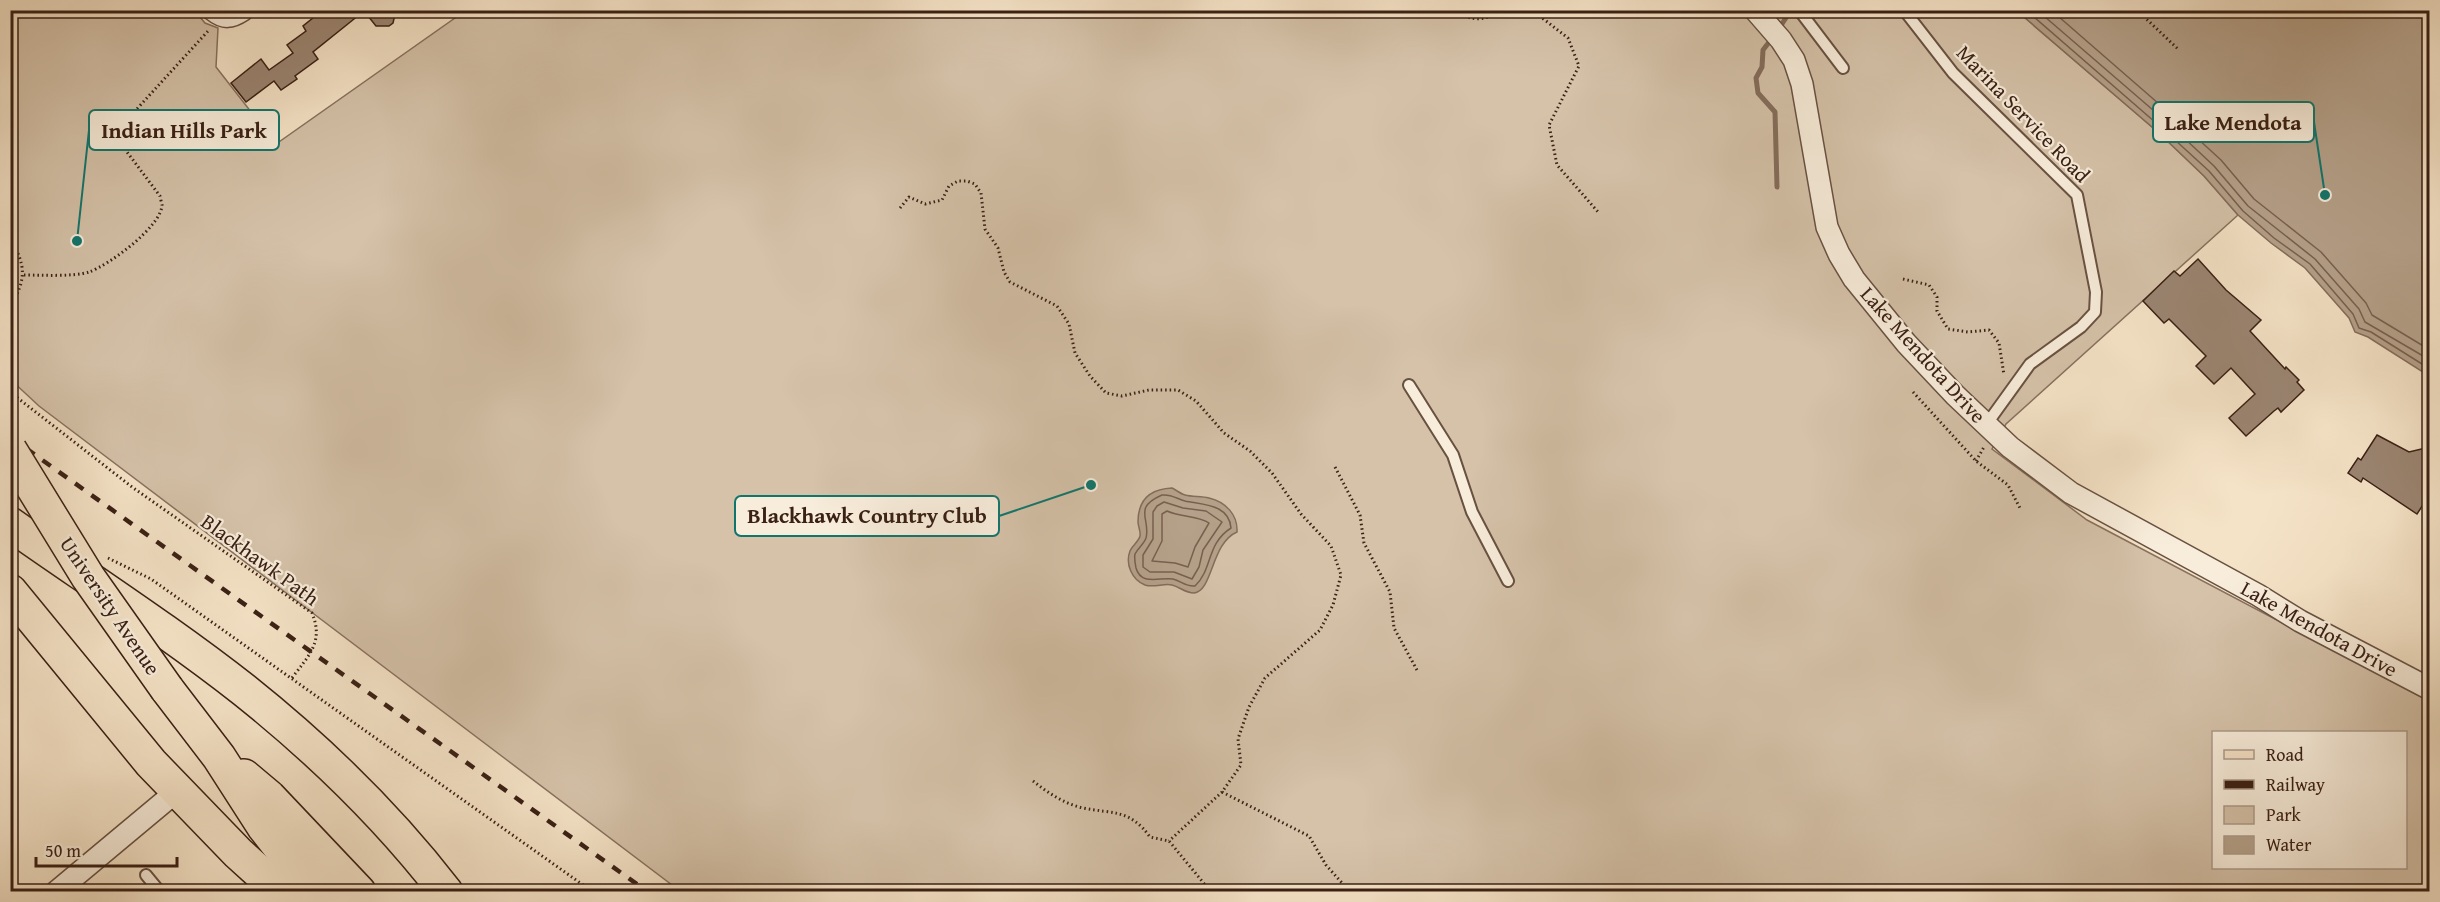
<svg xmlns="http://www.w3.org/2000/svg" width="2440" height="902" font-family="'Gentium Book Plus',serif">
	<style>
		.green { fill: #d5c2a9; stroke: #88715f; stroke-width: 1.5; fill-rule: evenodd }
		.water { fill: #b5a18a; stroke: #846d5b; stroke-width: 1.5 }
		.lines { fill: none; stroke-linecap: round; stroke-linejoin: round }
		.shore { stroke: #786050; stroke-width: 1.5 }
		.stream { stroke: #846d5b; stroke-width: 5 }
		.building { fill: #9b8572; stroke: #3a2015; stroke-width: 1.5 }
		.lane-casing { stroke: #695142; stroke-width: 14 }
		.street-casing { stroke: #695142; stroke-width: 24 }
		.primary-casing { stroke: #3a2015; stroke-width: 36 }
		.path { stroke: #3a2015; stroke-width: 3; stroke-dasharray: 1.5 3; stroke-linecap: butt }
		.lane { stroke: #f8eddb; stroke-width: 10 }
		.street { stroke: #f8eddb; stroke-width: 21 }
		.primary { stroke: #f5e3c7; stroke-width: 33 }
		.rail { stroke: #3a2015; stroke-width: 4.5; stroke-dasharray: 10 10; stroke-linecap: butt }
		.primary-bridge-casing { stroke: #3a2015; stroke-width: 36; stroke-linecap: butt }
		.primary-bridge { stroke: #f5e3c7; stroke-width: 33 }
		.labels { text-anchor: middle; stroke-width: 4.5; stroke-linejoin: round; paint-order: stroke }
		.street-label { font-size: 21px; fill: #3a2015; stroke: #f8eddb }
		.leader { fill: none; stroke: #0f766e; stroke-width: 2 }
		.callout-dot { fill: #0f766e; stroke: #f8eddb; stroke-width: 2 }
		.callout { fill: #f8eddb; stroke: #0f766e; stroke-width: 2 }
		.callout-label { font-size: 22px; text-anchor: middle; font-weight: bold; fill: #3a2015 }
	</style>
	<rect width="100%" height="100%" fill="#f5e3c7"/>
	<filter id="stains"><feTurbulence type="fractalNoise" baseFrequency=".00333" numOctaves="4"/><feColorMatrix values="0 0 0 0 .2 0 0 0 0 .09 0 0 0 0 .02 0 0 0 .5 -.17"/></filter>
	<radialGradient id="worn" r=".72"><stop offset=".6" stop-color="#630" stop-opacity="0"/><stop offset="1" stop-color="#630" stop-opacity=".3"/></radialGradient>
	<path class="green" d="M10,11H195L205,23L218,28L216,67L276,144L465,11H2017L2159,133L2204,176L2238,215L2006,424L1992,449L2087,520L2429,700V891H680L39,406L11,380ZM2214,732H2406V868H2214Z"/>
	<g class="water">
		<path d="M2017,11H2429V376L2368,337L2355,332L2349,318L2305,268L2271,243L2238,215L2204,176L2159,133Z"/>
		<path d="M1172,488C1176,490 1181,494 1185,495C1193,497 1201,496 1209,498C1226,502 1238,515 1237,532C1211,543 1213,591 1194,593C1185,593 1180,587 1172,585C1164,583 1154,588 1145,585C1132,580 1125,564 1130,551C1132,546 1139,541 1140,536C1141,532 1138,526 1138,522C1138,500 1150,489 1172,488Z"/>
	</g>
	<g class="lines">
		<g class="shore">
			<path d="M2026,10L2163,129L2209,171L2243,211L2274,238L2310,264L2353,314L2359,328L2371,332L2430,369"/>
			<path d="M2037,10L2168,123L2214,166L2248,206L2315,259L2359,309L2365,322L2430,360"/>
			<path d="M2051,10L2174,117L2221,160L2254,199L2321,252L2366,303L2372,315L2430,350"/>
			<path d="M1162,495C1172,494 1177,499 1185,501C1203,505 1229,504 1231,528C1206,544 1213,569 1195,586C1186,587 1181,581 1173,579C1160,577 1141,586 1136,568C1135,563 1134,558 1135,554C1138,548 1144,544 1146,538C1151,519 1132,508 1162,495Z"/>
			<path d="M1164,502L1183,508L1206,511L1222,522L1203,550L1199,567L1192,579L1174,572H1150L1143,567V555L1153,539V512L1157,506Z"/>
			<path d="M1167,511C1180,517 1199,516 1209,523L1195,547L1188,567L1175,563L1152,561L1162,541V514Z"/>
		</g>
		<g class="stream">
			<path d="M1778,30L1791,10"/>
			<path d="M1773,37L1763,50L1762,67L1756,78L1758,93L1775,112L1777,187"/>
		</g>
	</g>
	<g class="building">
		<path d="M323,10H396L393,23L389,26H376L364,11L313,52L318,59L295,76L297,79L281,90L274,81L246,102L231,83L261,59L269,70L293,53L287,45L306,31L303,26Z"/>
		<path d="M2198,259L2226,290L2261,320L2250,331L2285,369L2286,367L2299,380L2297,382L2304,390L2281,412L2278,408L2274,411L2246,436L2229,418L2255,394L2231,368L2214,384L2196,366L2206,356L2169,319L2164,323L2143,301L2174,271L2180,276Z"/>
		<path d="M2377,435L2409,452L2430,447V494L2417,514L2363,478L2361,482L2348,473L2358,458L2361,460Z"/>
	</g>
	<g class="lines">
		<defs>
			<g id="lane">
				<path d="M1799,10L1843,68"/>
				<path d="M1904,10L1953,73L2077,195L2096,292L2095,312L2081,327L2030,364L1986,425"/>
				<path d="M1409,385L1453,455L1472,512L1508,581"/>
				<path d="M146,875L160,892"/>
				<path d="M70,880L81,892"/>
			</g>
			<g id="street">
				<path d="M213,10C224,19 231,18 243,10"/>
				<path d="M1755,10L1781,40L1794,60L1802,84L1827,227L1839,254L1854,279L1906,343L1955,395L2010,447L2071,493L2258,595L2300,621L2430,689"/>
				<path d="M56,892L177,791"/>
			</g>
			<g id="primary">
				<path d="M10,524C88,579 169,631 244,690C318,749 388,817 446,892"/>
				<path d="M10,591L151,763L238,853L281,892"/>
				<path d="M167,689L219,757L264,827L315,892"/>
				<path d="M244,776L269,797L359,892"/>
			</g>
		</defs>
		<use href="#lane" class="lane-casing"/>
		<use href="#street" class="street-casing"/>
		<use href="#primary" class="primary-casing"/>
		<g class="path">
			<path d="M1452,10C1474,23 1484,20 1506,10"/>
			<path d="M1532,10L1568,38L1579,66L1549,125L1557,165L1599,213"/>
			<path d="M2137,10L2179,50"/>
			<path d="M900,208L909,197L925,204L942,200L949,186L958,181H967L975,184L981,193L985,229L998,248L1004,272L1010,282L1057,306L1069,324L1075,353L1090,376L1106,393L1122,396L1149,390H1178L1196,401L1224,433L1250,451L1272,473L1301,514L1331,546L1341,575L1333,605L1320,630L1265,678L1249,707L1238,739L1241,765L1222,792L1169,841"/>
			<path d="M10,237C26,267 27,277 10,308"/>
			<path d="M24,275C42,275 72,277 89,272C109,265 161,227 162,205C162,204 160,197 160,196L124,148L126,126L135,111L209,30"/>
			<path d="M1903,279L1929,285L1937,297V311L1948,329L1968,332L1989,330L1999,343L2004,375"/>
			<path d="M10,392L132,487L312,613C324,642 309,655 292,678"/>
			<path d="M1913,392L1976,461L2008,485L2021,510"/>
			<path d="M1976,461L1984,447"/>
			<path d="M1335,467L1360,515L1364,543L1390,592L1394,628L1418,672"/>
			<path d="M108,558L151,579L593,892"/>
			<path d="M1033,781C1048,793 1065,804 1083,808C1113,814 1130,809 1150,837L1169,841L1211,892"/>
			<path d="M1222,792L1309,836L1326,865L1350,892"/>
		</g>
		<use href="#lane" class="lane"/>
		<use href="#street" class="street"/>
		<use href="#primary" class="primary"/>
		<path class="rail" d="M10,437L648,892"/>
		<defs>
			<path id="primary-bridge" d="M10,450L88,577L167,689"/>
		</defs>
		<use href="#primary-bridge" class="primary-bridge-casing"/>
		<use href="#primary-bridge" class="primary-bridge"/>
	</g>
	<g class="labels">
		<g class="street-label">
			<text transform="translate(2023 114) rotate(46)" y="7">Marina Service Road</text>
			<text transform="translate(1923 355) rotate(48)" y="7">Lake Mendota Drive</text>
			<text transform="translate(260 560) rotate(36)" y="7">Blackhawk Path</text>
			<text transform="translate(110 606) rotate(56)" y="7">University Avenue</text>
			<text transform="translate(2319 629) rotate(29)" y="7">Lake Mendota Drive</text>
		</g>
	</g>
	<path class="leader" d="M2325 195L2314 122M77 241L89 130M1091 485L999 516"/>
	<g class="callout-dot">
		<circle cx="2325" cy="195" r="6"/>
		<circle cx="77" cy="241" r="6"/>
		<circle cx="1091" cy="485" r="6"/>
	</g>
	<g class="callout">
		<rect x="2153" y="102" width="161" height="40" rx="6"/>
		<rect x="89" y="110" width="190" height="40" rx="6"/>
		<rect x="735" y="496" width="264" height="40" rx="6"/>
	</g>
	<g class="callout-label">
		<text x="2233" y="130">Lake Mendota</text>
		<text x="184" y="138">Indian Hills Park</text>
		<text x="867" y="523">Blackhawk Country Club</text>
	</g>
	<rect width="2440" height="902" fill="none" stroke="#f5e3c7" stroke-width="36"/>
	<rect x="12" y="12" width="2416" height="878" fill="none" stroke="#3a2015" stroke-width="3"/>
	<rect x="18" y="18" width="2404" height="866" fill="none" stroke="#3a2015" stroke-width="1.5"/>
	<rect x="2212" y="731" width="195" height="138" fill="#f8eddb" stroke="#ac9b8c" stroke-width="1.5"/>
	<rect x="2224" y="750" width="30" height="9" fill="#f5e3c7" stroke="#ac9b8c" stroke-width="1.5"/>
	<text x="2266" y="761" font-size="18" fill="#3a2015">Road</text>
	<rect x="2224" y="780" width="30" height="9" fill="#3a2015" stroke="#ac9b8c" stroke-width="1.5"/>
	<text x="2266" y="791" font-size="18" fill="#3a2015">Railway</text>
	<rect x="2224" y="806" width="30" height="18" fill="#d5c2a9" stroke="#ac9b8c" stroke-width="1.5"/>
	<text x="2266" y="821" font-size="18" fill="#3a2015">Park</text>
	<rect x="2224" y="836" width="30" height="18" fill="#b5a18a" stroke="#ac9b8c" stroke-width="1.5"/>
	<text x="2266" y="851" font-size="18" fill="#3a2015">Water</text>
	<path d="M36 857v9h141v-9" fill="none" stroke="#3a2015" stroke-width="3"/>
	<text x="45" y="857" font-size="18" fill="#3a2015" stroke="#f8eddb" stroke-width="4.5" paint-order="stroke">50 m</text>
	<rect width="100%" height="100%" filter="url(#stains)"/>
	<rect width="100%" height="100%" fill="url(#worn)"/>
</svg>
